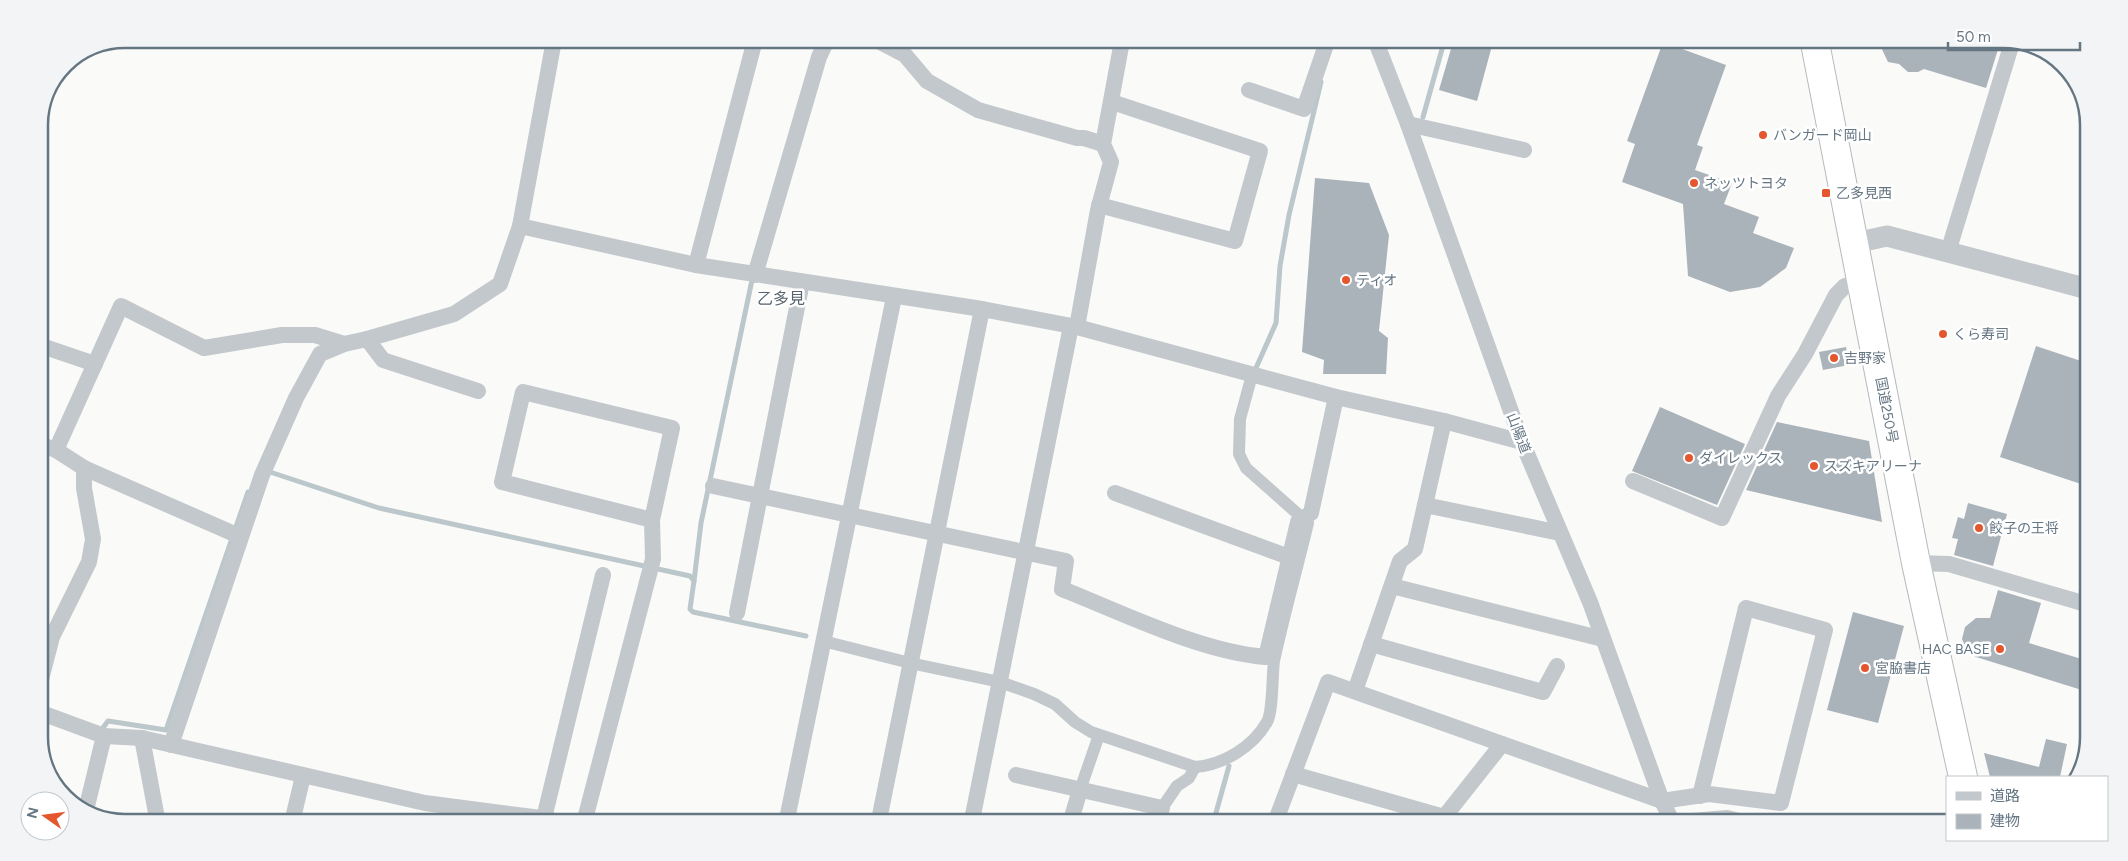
<svg xmlns="http://www.w3.org/2000/svg" width="2128" height="861" font-family="Figtree,'Noto Sans JP',sans-serif">
	<style>
		.lines { fill: none; stroke-linecap: round; stroke-linejoin: round }
		.stream { stroke: #bbc7cb; stroke-width: 5 }
		.building { fill: #aab3b9 }
		.trunk-casing { stroke: #b4b9bd; stroke-width: 30 }
		.pedestrian { stroke: #c3c8cc; stroke-width: 12 }
		.minor { stroke: #c3c8cc; stroke-width: 16 }
		.tertiary { stroke: #c3c8cc; stroke-width: 21 }
		.trunk { stroke: #fff; stroke-width: 28 }
		.poi-dot { fill: #e4572e; stroke: #fff; stroke-width: 2 }
		.labels { text-anchor: middle; stroke-width: 5; stroke-linejoin: round; paint-order: stroke }
		.poi-label { font-size: 14px; fill: #657683; stroke: #fff; text-anchor: start }
		.street-label { font-size: 14px; fill: #657683; stroke: #fff }
		.quarter-label { font-size: 16px; fill: #57646e; stroke: #fff }
		.rim { fill: none; stroke: #657683; stroke-width: 2.5 }
	</style>
	<rect width="100%" height="100%" fill="#fafaf8"/>
	<g class="lines">
		<g class="stream">
			<path d="M1423,117L1444,42"/>
			<path d="M1256,368L1276,323L1280,266L1289,215L1321,82"/>
			<path d="M270,472L379,508L690,576L694,581L690,609L693,612L806,636"/>
			<path d="M694,581L701,523L752,280"/>
			<path d="M99,733L108,721L166,730L248,492"/>
			<path d="M1214,820L1229,766"/>
		</g>
	</g>
	<g class="building">
		<path d="M1453,42H1493L1477,101L1439,90Z"/>
		<path d="M1663,42L1726,65L1697,145L1703,147L1695,170L1732,183L1724,204L1759,217L1753,233L1794,248L1786,268L1760,287L1730,292L1688,276L1683,204L1622,182L1635,144L1627,141Z"/>
		<path d="M1879,43H2000L1986,88L1924,69L1918,72H1908L1899,64L1888,62Z"/>
		<path d="M1315,178L1369,183L1389,235L1379,331L1388,338L1386,374H1323L1324,360L1302,352Z"/>
		<path d="M2036,346L2087,363V486L2000,457Z"/>
		<path d="M1846,347L1849,365L1823,370L1819,352Z"/>
		<path d="M1660,407L1745,444L1717,505L1632,471Z"/>
		<path d="M1777,422L1869,441L1882,522L1746,490Z"/>
		<path d="M1968,503L2007,514L1993,566L1954,555L1958,539L1952,538L1958,517L1964,519Z"/>
		<path d="M1998,590L2041,603L2029,643L2085,660V691L1976,657L1967,651L1962,639L1965,627L1976,618H1990Z"/>
		<path d="M1853,612L1904,626L1878,723L1827,710Z"/>
		<path d="M2046,739L2067,744L2060,777H1990L1984,753L2039,767Z"/>
	</g>
	<g class="lines">
		<defs>
			<path id="trunk" d="M1815,43L1916,563L1963,777"/>
		</defs>
		<use href="#trunk" class="trunk-casing"/>
		<g class="pedestrian">
			<path d="M823,641L910,663L1000,682L1034,694L1055,704L1075,722L1091,732L1195,767C1223,765 1253,747 1267,722C1273,712 1272,676 1274,661C1284,615 1297,569 1308,523L1246,468L1239,454L1240,419L1252,375"/>
			<path d="M1080,790L1099,735"/>
			<path d="M1162,808L1177,786L1189,778L1195,767"/>
		</g>
		<g class="minor">
			<path d="M878,41L905,55L927,81L978,110L1077,138H1084L1103,144"/>
			<path d="M1376,42L1408,124L1522,442L1590,602L1662,801L1672,821"/>
			<path d="M1249,90L1304,109L1327,42"/>
			<path d="M1408,124L1524,150"/>
			<path d="M1099,205L1235,241L1260,151L1112,102"/>
			<path d="M520,226L696,265L982,309L1077,327L1336,397L1444,421L1522,442"/>
			<path d="M1948,252L2012,43"/>
			<path d="M696,265L755,40"/>
			<path d="M755,275L819,57L827,40"/>
			<path d="M1077,327L1098,210L1111,162L1103,144L1122,41"/>
			<path d="M367,339L383,360L478,391"/>
			<path d="M39,345L95,364"/>
			<path d="M39,444L56,450L84,468L239,536"/>
			<path d="M56,450L121,306L204,348L282,335H315L344,344"/>
			<path d="M1633,481L1722,518L1778,396L1805,354L1836,295L1845,286L1862,280"/>
			<path d="M713,486L1066,561L1062,589C1123,613 1201,652 1266,657L1298,522L1311,513L1336,397"/>
			<path d="M1115,493L1289,557"/>
			<path d="M1425,505L1560,533"/>
			<path d="M1916,563L1949,564L2086,604"/>
			<path d="M1392,586L1603,639"/>
			<path d="M737,613L802,282"/>
			<path d="M1371,644L1543,692L1557,666"/>
			<path d="M39,687L52,637L89,562L93,539L84,488V468"/>
			<path d="M1355,691L1400,561L1415,549L1444,421"/>
			<path d="M39,712L104,736L142,738L425,803L549,819"/>
			<path d="M142,738L157,818"/>
			<path d="M171,745L262,475L296,398L320,354L344,344L367,339L454,314L500,284L520,226L554,40"/>
			<path d="M1293,774L1444,817"/>
			<path d="M1016,775L1162,808L1158,820"/>
			<path d="M86,810L104,736"/>
			<path d="M293,818L303,776"/>
			<path d="M544,818L603,575"/>
			<path d="M585,819L653,559L652,520L672,428L523,392L502,482L652,520"/>
			<path d="M787,819L894,297"/>
			<path d="M879,820L982,309"/>
			<path d="M972,820L1071,326"/>
			<path d="M1071,820L1080,790"/>
			<path d="M1276,820L1328,682L1662,801L1709,794L1781,803L1825,630L1746,608L1700,796"/>
			<path d="M1441,821L1502,744"/>
			<path d="M1692,821L1727,818L1743,822"/>
		</g>
		<path class="tertiary" d="M1855,243L1887,236L2088,289"/>
		<use href="#trunk" class="trunk"/>
	</g>
	<g class="poi-dot">
		<circle cx="1763" cy="135" r="5"/>
		<circle cx="1694" cy="183" r="5"/>
		<rect x="1821" y="188" width="10" height="10" rx="2.5"/>
		<circle cx="1346" cy="280" r="5"/>
		<circle cx="1943" cy="334" r="5"/>
		<circle cx="1834" cy="358" r="5"/>
		<circle cx="1689" cy="458" r="5"/>
		<circle cx="1814" cy="466" r="5"/>
		<circle cx="1979" cy="528" r="5"/>
		<circle cx="2000" cy="649" r="5"/>
		<circle cx="1865" cy="668" r="5"/>
	</g>
	<g class="labels">
		<g class="poi-label">
			<text x="1773" y="140">バンガード岡山</text>
			<text x="1704" y="188">ネッツトヨタ</text>
			<text x="1836" y="198">乙多見西</text>
			<text x="1356" y="285">ティオ</text>
			<text x="1953" y="339">くら寿司</text>
			<text x="1844" y="363">吉野家</text>
			<text x="1699" y="463">ダイレックス</text>
			<text x="1824" y="471">スズキアリーナ</text>
			<text x="1989" y="533">餃子の王将</text>
			<text x="1990" y="654" text-anchor="end">HAC BASE</text>
			<text x="1875" y="673">宮脇書店</text>
		</g>
		<g class="street-label">
			<text transform="translate(1887 410) rotate(79)" y="5">国道250号</text>
			<text transform="translate(1519 433) rotate(69)" y="5">山陽道</text>
		</g>
		<g class="quarter-label">
			<text x="781" y="304">乙多見</text>
		</g>
	</g>
	<path d="M0 0H2128V861H0ZM125 48H2003A77 77 0 0 1 2080 125V737A77 77 0 0 1 2003 814H125A77 77 0 0 1 48 737V125A77 77 0 0 1 125 48Z" fill="#f3f4f5" fill-rule="evenodd"/>
	<path class="rim" d="M125 48H2003A77 77 0 0 1 2080 125V737A77 77 0 0 1 2003 814H125A77 77 0 0 1 48 737V125A77 77 0 0 1 125 48Z"/>
	<rect x="1946" y="776" width="162" height="65" fill="#ffffff" stroke="#c1c8cd"/>
	<rect x="1956" y="792" width="25" height="8" fill="#c3c8cc" stroke="#c1c8cd"/>
	<text x="1990" y="801" font-size="15" fill="#657683">道路</text>
	<rect x="1956" y="814" width="25" height="15" fill="#aab3b9" stroke="#c1c8cd"/>
	<text x="1990" y="826" font-size="15" fill="#657683">建物</text>
	<g transform="translate(45 816) rotate(284)"><circle r="24" fill="#ffffff" stroke="#c1c8cd"/>
	<path d="M0-4L9 19L0 12L-9 19Z" fill="#e4572e"/>
	<text y="-8" font-size="14" font-weight="bold" text-anchor="middle" fill="#657683">N</text>
	</g>
	<path d="M1948 42v8h132v-8" fill="none" stroke="#657683" stroke-width="2.5"/>
	<text x="1956" y="42" font-size="15" fill="#657683" stroke="#ffffff" stroke-width="4" paint-order="stroke">50 m</text>
</svg>
